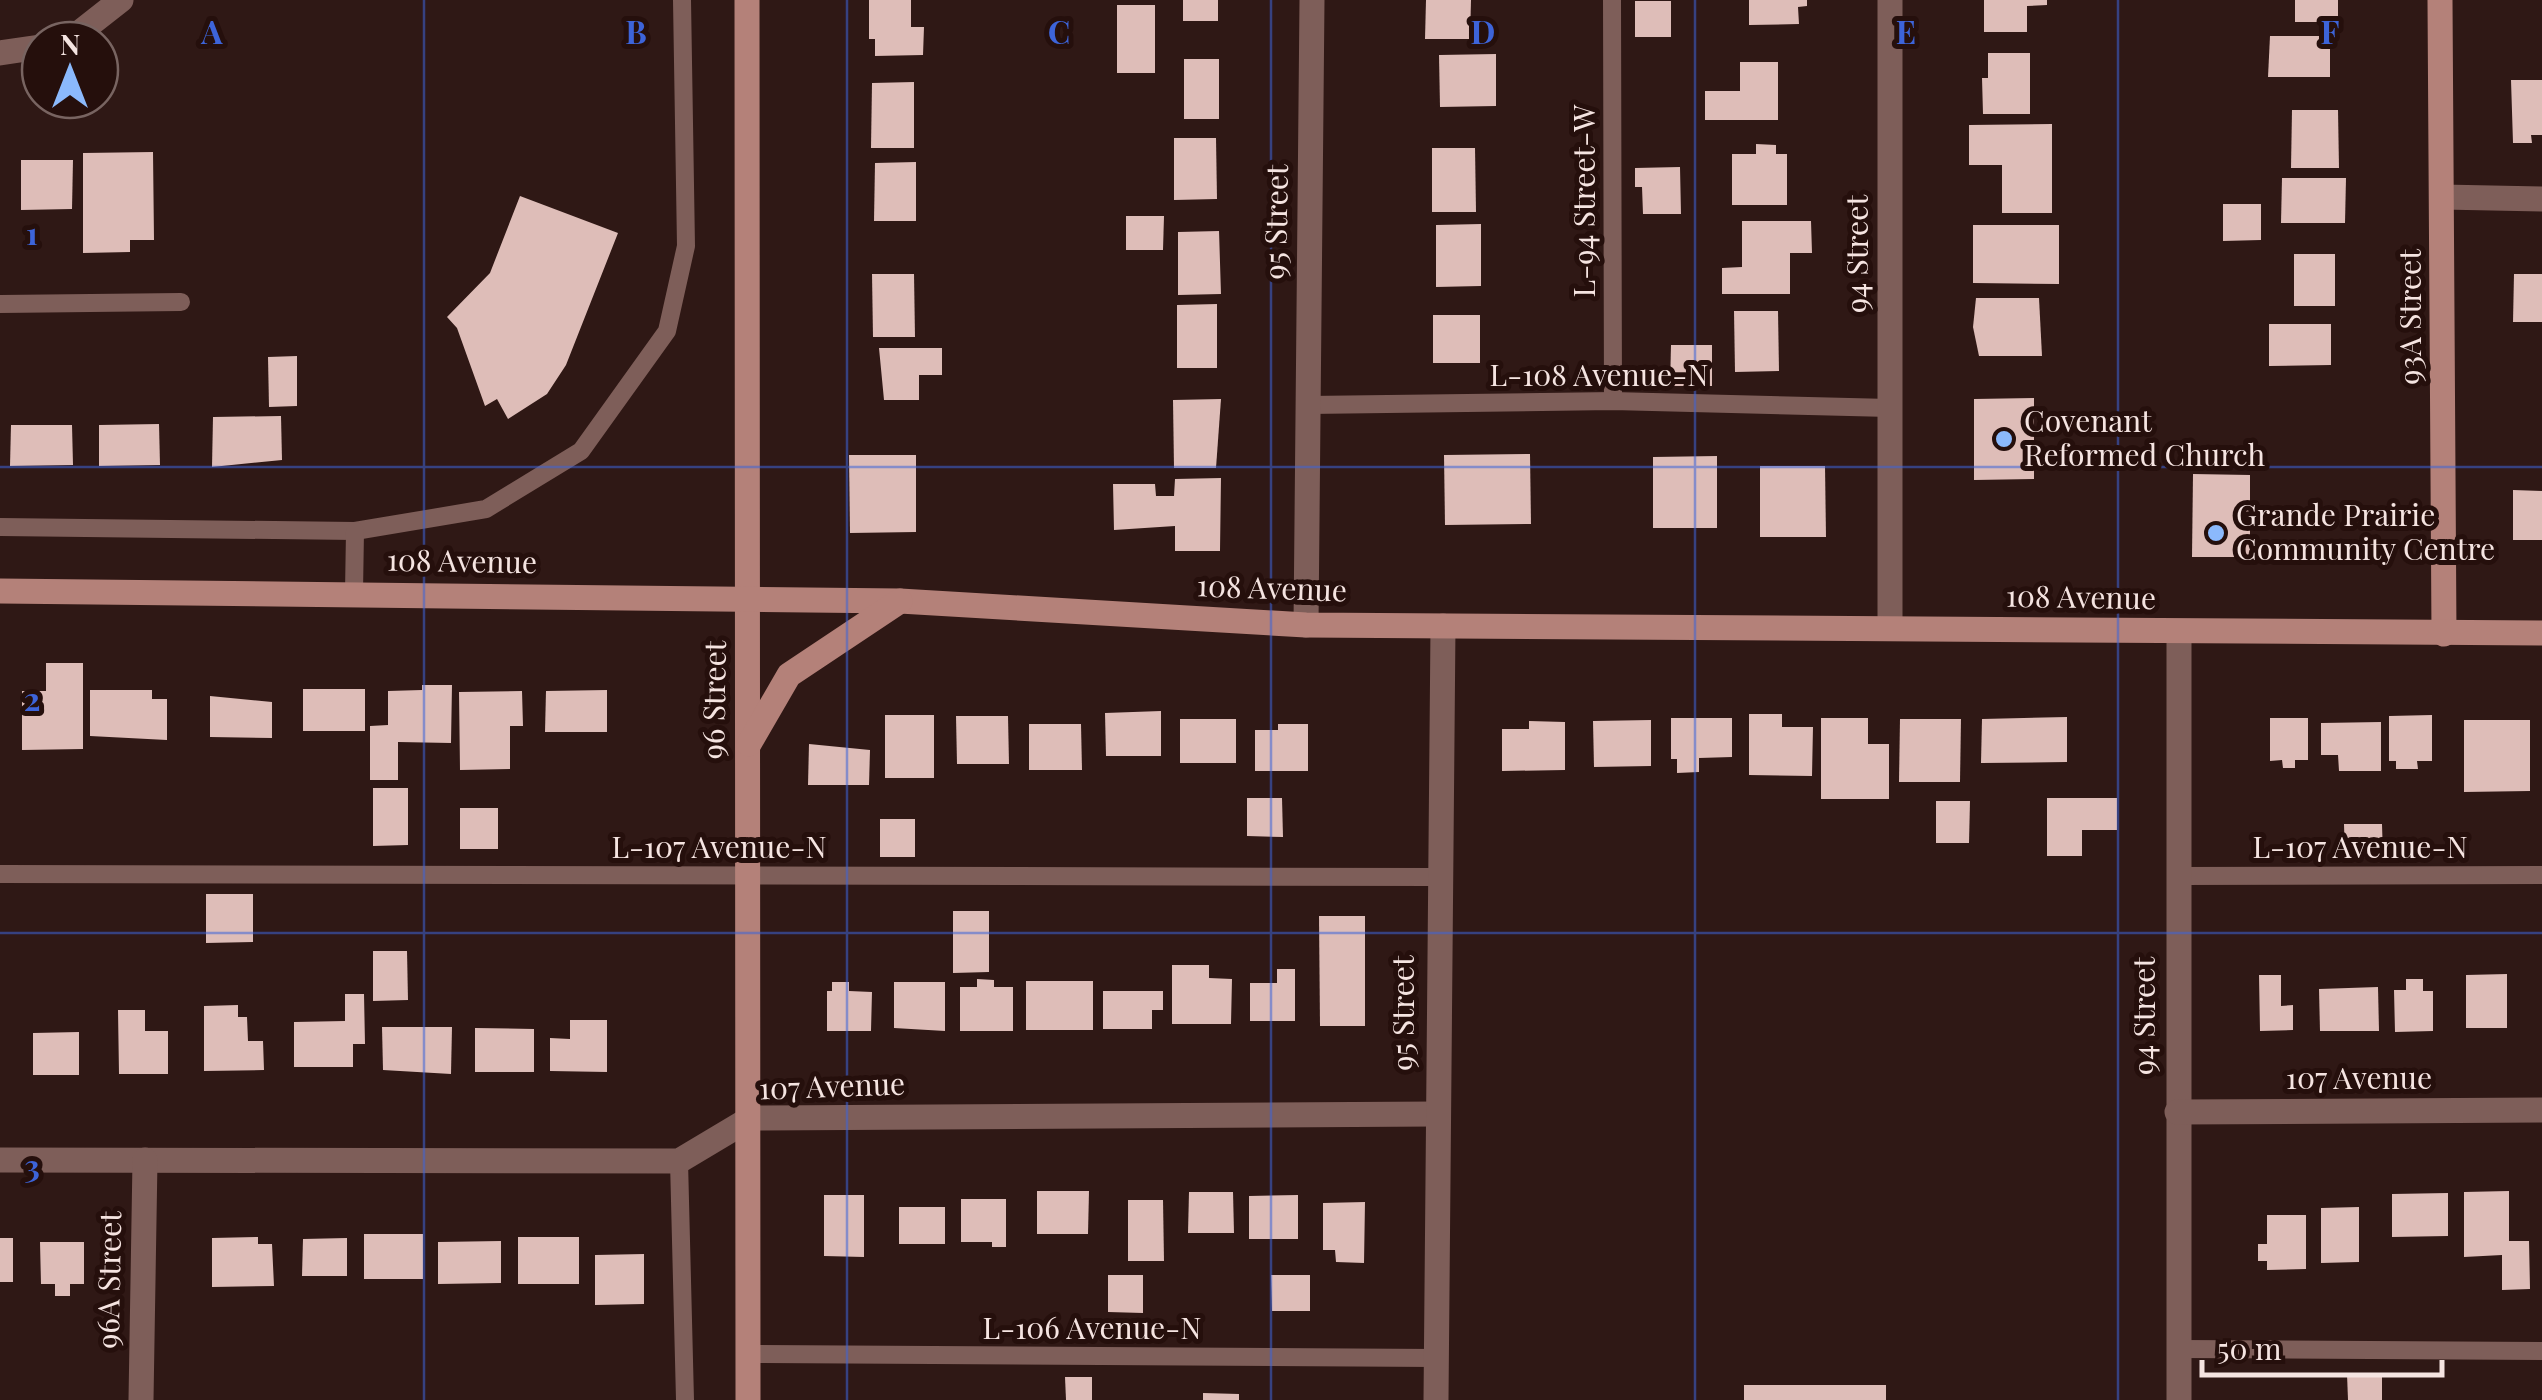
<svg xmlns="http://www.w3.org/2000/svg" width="2542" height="1400" font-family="'Playfair Display',serif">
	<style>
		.building { fill: #debdb8 }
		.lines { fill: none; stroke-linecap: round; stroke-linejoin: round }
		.lane { stroke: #7e5e59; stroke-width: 18 }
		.street { stroke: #7e5e59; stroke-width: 25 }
		.secondary { stroke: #b48179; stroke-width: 25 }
		.grid { fill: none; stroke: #3d64d9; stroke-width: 2.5; stroke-opacity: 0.55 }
		.poi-dot { fill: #8bb9fc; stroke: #250f0c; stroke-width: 4 }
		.labels { text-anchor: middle; stroke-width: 10; stroke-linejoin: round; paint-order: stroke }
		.street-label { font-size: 30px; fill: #f5e4e1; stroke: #250f0c }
		.poi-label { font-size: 30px; fill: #f5e4e1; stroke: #250f0c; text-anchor: start }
		.grid-label { font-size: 32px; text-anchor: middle; font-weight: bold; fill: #3d64d9; stroke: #250f0c; stroke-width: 10; stroke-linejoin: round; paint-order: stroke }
	</style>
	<rect width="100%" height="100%" fill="#2f1815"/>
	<g class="building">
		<path d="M869,0H911V27H924L923,55L875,56V39H869Z"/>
		<rect x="1183" y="0" width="35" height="21"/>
		<path d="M1426,0H1471L1470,39H1425Z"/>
		<path d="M1749,0H1807V6L1798,7L1799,24L1749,25Z"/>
		<path d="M1984,0H2047V5L2027,6V32H1984Z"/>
		<rect x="2295" y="0" width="43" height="22"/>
		<rect x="1635" y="1" width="36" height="36"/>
		<rect x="1117" y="5" width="38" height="68"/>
		<path d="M2270,36H2330V77H2268Z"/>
		<path d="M1988,53H2030V114H1983L1982,78H1988Z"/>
		<path d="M1496,54V106L1440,107L1439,55Z"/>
		<rect x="1184" y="59" width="35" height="60"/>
		<path d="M1740,62H1778V120H1705V91H1740Z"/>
		<path d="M2511,80H2542V135H2531L2532,143H2513Z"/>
		<path d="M914,82V148H871L872,83Z"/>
		<path d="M2292,110H2338L2339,168H2291Z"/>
		<path d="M2052,124V213H2002V165H1969V125Z"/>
		<path d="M1174,138H1216L1217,199L1174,200Z"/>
		<path d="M1756,144L1776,145V154H1787V205H1732V154H1756Z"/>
		<path d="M1432,148H1475L1476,212H1432Z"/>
		<path d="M153,152L154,240H130V252L83,253V153Z"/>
		<path d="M21,160H73L72,209L21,210Z"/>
		<path d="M916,162V221H874L875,163Z"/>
		<path d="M1680,167L1681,214H1643L1642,187H1635V168Z"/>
		<path d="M2282,178H2346L2345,223H2281Z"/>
		<path d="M520,196L618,233L566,365L547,394L508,419L497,399L485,406L457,328L447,317L490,273Z"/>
		<path d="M2223,204H2261V240L2223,241Z"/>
		<path d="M1126,216H1164L1163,250H1126Z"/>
		<path d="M1742,221H1811L1812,253H1790V294H1722V268L1742,267Z"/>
		<path d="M1481,224V286L1436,287V225Z"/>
		<path d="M1973,225H2059V284L1973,283Z"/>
		<path d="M1219,231L1221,294L1178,295V232Z"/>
		<rect x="2294" y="254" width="41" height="52"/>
		<path d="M872,274H914L915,337H873Z"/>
		<path d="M2514,274H2542V322H2513Z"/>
		<path d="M1976,298H2039L2042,356H1979L1973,327Z"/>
		<path d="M1217,304V368H1177V305Z"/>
		<path d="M1734,311H1778L1779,371L1735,372Z"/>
		<rect x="1433" y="315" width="47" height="48"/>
		<path d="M2269,324H2331V365L2269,366Z"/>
		<path d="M1671,345H1712V386H1670Z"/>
		<path d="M879,348H942V375H919V400H884Z"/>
		<path d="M297,356V406L269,407L268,357Z"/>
		<path d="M2034,398V479L1974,480V399Z"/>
		<path d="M1221,399L1216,468H1174L1173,400Z"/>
		<path d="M281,416L282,460L212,467L213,417Z"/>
		<path d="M159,424L160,465L99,466V425Z"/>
		<path d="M11,425H72L73,465L10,466Z"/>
		<path d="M1530,454L1531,524L1445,525L1444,455Z"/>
		<path d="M849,455H916V532L850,533Z"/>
		<path d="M1717,456V528H1653V457Z"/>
		<path d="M1760,466H1825L1826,537H1760Z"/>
		<path d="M2193,474L2250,475V557H2192Z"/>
		<path d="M1221,478L1220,551H1175V526L1114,530L1113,484H1155L1156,496H1174L1175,479Z"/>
		<path d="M2513,490L2542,491V540H2513Z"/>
		<path d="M46,663H83V749L22,750V691H46Z"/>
		<path d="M422,685H452L451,743L398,742V780H370V726L388,725V691L422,690Z"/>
		<rect x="303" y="689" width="62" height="42"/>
		<path d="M90,690H152V699H167V740L90,736Z"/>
		<path d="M607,690V732H545L546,691Z"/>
		<path d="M522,691L523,726H510V769L460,770L459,692Z"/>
		<path d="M210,696L272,702V738L210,737Z"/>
		<path d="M1161,711V756H1106L1105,713Z"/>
		<path d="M1749,714H1782V727H1813L1812,776L1749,775Z"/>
		<rect x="885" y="715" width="49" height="63"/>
		<path d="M2432,715V761H2417L2418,769H2396V761H2389V716Z"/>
		<path d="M956,716H1008L1009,764H957Z"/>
		<path d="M2067,717V762L1981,763L1982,719Z"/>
		<path d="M1671,718H1732V757L1699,758V772L1677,773V759H1671Z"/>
		<path d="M1821,718H1868V744H1889V799H1821Z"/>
		<path d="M2270,718H2308V760H2295V768H2283L2282,760L2270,761Z"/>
		<rect x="1180" y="719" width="56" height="44"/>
		<path d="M1900,719H1961L1960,782H1899Z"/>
		<path d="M1651,720V766L1594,767L1593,721Z"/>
		<path d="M2464,720H2530V791L2464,792Z"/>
		<path d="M1529,721L1565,722V770L1502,771V729H1529Z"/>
		<path d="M2381,722V771H2339L2338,755H2321V723Z"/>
		<path d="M1029,724H1081L1082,770H1029Z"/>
		<path d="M1278,724H1308V771H1255V730H1278Z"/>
		<path d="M809,744L870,750L869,785H808Z"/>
		<path d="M373,788H408V845L373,846Z"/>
		<path d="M1247,798H1282L1283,837L1247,836Z"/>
		<path d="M2047,798H2117V830H2082V856H2047Z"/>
		<path d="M1936,801H1970L1969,843H1936Z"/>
		<rect x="460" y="808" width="38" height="41"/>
		<rect x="880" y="819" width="35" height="38"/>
		<path d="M2344,824H2382L2383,857L2345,858Z"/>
		<path d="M206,894H253V942L206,943Z"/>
		<path d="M953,911H989V972L953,973Z"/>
		<path d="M1319,916H1365V1026H1320Z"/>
		<path d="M373,951H407L408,1000L373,1001Z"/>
		<path d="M1172,965H1209V978L1232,979L1231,1024H1172Z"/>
		<path d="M1277,969H1295V1021H1250V983H1277Z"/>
		<path d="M2507,974V1028H2466V975Z"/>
		<path d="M2259,975H2281V1006L2293,1005V1030L2260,1031Z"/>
		<path d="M977,979L994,980V987H1013V1031H960V987H977Z"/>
		<path d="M2406,979H2423V991H2433V1031L2395,1032L2394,990H2406Z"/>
		<rect x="1026" y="981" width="67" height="49"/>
		<path d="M832,982H849V991L872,992L871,1031H827V991H832Z"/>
		<path d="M894,982H945V1031L894,1028Z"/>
		<path d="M2378,987L2379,1031H2320L2319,989Z"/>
		<path d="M1103,991H1163V1010H1152V1029H1103Z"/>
		<path d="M345,994H364L365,1044H353V1067H294V1022L345,1021Z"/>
		<path d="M238,1005V1017H247L248,1041H263L264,1070L204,1071V1006Z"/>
		<path d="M118,1010H145V1031H168V1074H119Z"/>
		<path d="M570,1020H607V1072L550,1071V1038L570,1039Z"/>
		<path d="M382,1027H452L451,1074L383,1070Z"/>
		<path d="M475,1028L534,1029V1072H475Z"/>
		<path d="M79,1032V1075H33V1033Z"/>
		<path d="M1037,1191H1089L1088,1234H1037Z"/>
		<path d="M2509,1191V1241H2529L2530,1289L2502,1290V1255L2464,1257V1192Z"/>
		<path d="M1189,1192H1233L1234,1233H1188Z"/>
		<path d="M2448,1193V1236L2392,1237V1194Z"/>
		<path d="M824,1195H864V1257L824,1256Z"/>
		<path d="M1298,1195V1239H1249V1196Z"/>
		<path d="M961,1199H1006V1247H992V1242H961Z"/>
		<path d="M1128,1200H1163L1164,1261H1128Z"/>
		<path d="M1365,1202L1364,1263L1336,1262L1335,1250H1323V1203Z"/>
		<rect x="899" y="1207" width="46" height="37"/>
		<path d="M2359,1207V1262L2321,1263V1208Z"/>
		<path d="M2267,1215H2306V1269L2267,1270V1261H2258V1244H2267Z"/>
		<rect x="364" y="1234" width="59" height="45"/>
		<path d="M258,1237V1244H272L274,1286L212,1287V1238Z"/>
		<rect x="518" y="1237" width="61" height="47"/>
		<rect x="0" y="1238" width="13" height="44"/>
		<path d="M347,1238V1276H302L303,1239Z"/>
		<path d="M501,1241V1283L438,1284V1242Z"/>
		<path d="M40,1242H84V1284H70V1296H55V1284H41Z"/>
		<path d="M644,1254V1304L595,1305V1255Z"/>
		<path d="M1108,1275H1143V1313L1108,1312Z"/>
		<path d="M1271,1275H1310V1311H1272Z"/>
		<path d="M2347,1374H2382V1400H2348Z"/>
		<path d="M1065,1377H1092V1400H1066Z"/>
		<rect x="1744" y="1385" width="142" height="15"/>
		<path d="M1203,1393L1239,1394V1400H1203Z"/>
	</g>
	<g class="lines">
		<g class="lane">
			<path d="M1612,0L1613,401"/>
			<path d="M0,304L181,302"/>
			<path d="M1308,405L1613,401L1890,408"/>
			<path d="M0,527L355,531L486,509L581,451L667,331L686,246L682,0"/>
			<path d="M354,592L355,531"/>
			<path d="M0,874L1438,877"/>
			<path d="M2178,876L2542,875"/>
			<path d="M679,1161L685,1400"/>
			<path d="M2178,1349L2542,1351"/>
			<path d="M747,1354L1436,1358"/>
		</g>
		<g class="street">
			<path d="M1890,0V627"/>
			<path d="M70,40L121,0"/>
			<path d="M0,53L40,47"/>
			<path d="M2442,197L2542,199"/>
			<path d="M1306,625L1312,0"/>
			<path d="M2179,632V1400"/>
			<path d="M2177,1112L2542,1110"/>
			<path d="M0,1160L679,1161L751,1118L1436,1114"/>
			<path d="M141,1400L145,1160"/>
			<path d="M1436,1400L1443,626"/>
		</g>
		<g class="secondary">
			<path d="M747,0L748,1400"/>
			<path d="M2440,0L2444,634"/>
			<path d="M0,591L900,601L1306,625L2542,633"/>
			<path d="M749,744L789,675L900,601"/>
		</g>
	</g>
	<path class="grid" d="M424,0V1400M847,0V1400M1271,0V1400M1695,0V1400M2118,0V1400M0,467H2542M0,933H2542"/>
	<g class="poi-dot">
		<circle cx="2004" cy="439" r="10"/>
		<circle cx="2216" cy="533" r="10"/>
	</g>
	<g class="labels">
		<g class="street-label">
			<text transform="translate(1585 201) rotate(-90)" y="10">L-94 Street-W</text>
			<text transform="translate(1277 222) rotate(-89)" y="10">95 Street</text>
			<text transform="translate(1858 254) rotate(-90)" y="10">94 Street</text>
			<text transform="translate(2411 317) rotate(-90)" y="10">93A Street</text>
			<text x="1599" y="386">L-108 Avenue-N</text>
			<text transform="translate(462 562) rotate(1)" y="10">108 Avenue</text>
			<text transform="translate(1272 589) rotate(2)" y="10">108 Avenue</text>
			<text transform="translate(2081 598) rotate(1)" y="10">108 Avenue</text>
			<text transform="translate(715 700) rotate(-89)" y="10">96 Street</text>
			<text x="719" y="858">L-107 Avenue-N</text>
			<text x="2360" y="858">L-107 Avenue-N</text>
			<text transform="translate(1404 1013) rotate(-90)" y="10">95 Street</text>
			<text transform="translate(2145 1016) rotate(-90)" y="10">94 Street</text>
			<text x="2359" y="1089">107 Avenue</text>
			<text transform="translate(832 1087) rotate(-2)" y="10">107 Avenue</text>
			<text transform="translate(110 1280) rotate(-89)" y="10">96A Street</text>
			<text x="1092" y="1339">L-106 Avenue-N</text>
		</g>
		<g class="poi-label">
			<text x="2024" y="432">Covenant<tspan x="2024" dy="34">Reformed Church</tspan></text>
			<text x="2236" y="526">Grande Prairie<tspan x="2236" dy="34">Community Centre</tspan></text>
		</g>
	</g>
	<g class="grid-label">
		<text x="212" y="44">A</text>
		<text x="636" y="44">B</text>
		<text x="1059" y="44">C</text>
		<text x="1483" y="44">D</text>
		<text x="1906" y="44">E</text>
		<text x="2330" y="44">F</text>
		<text x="32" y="245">1</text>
		<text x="32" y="711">2</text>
		<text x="32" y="1178">3</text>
	</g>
	<g transform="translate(70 70)"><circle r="48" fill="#250f0c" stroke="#786461" stroke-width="2.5"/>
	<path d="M0-8L18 38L0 25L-18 38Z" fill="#8bb9fc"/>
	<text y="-15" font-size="28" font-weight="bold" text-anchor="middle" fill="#f5e4e1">N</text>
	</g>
	<path d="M2202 1360v15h240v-15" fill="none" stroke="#f5e4e1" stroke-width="5"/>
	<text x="2217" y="1360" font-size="30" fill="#f5e4e1" stroke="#250f0c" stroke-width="8" paint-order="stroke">50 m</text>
</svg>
